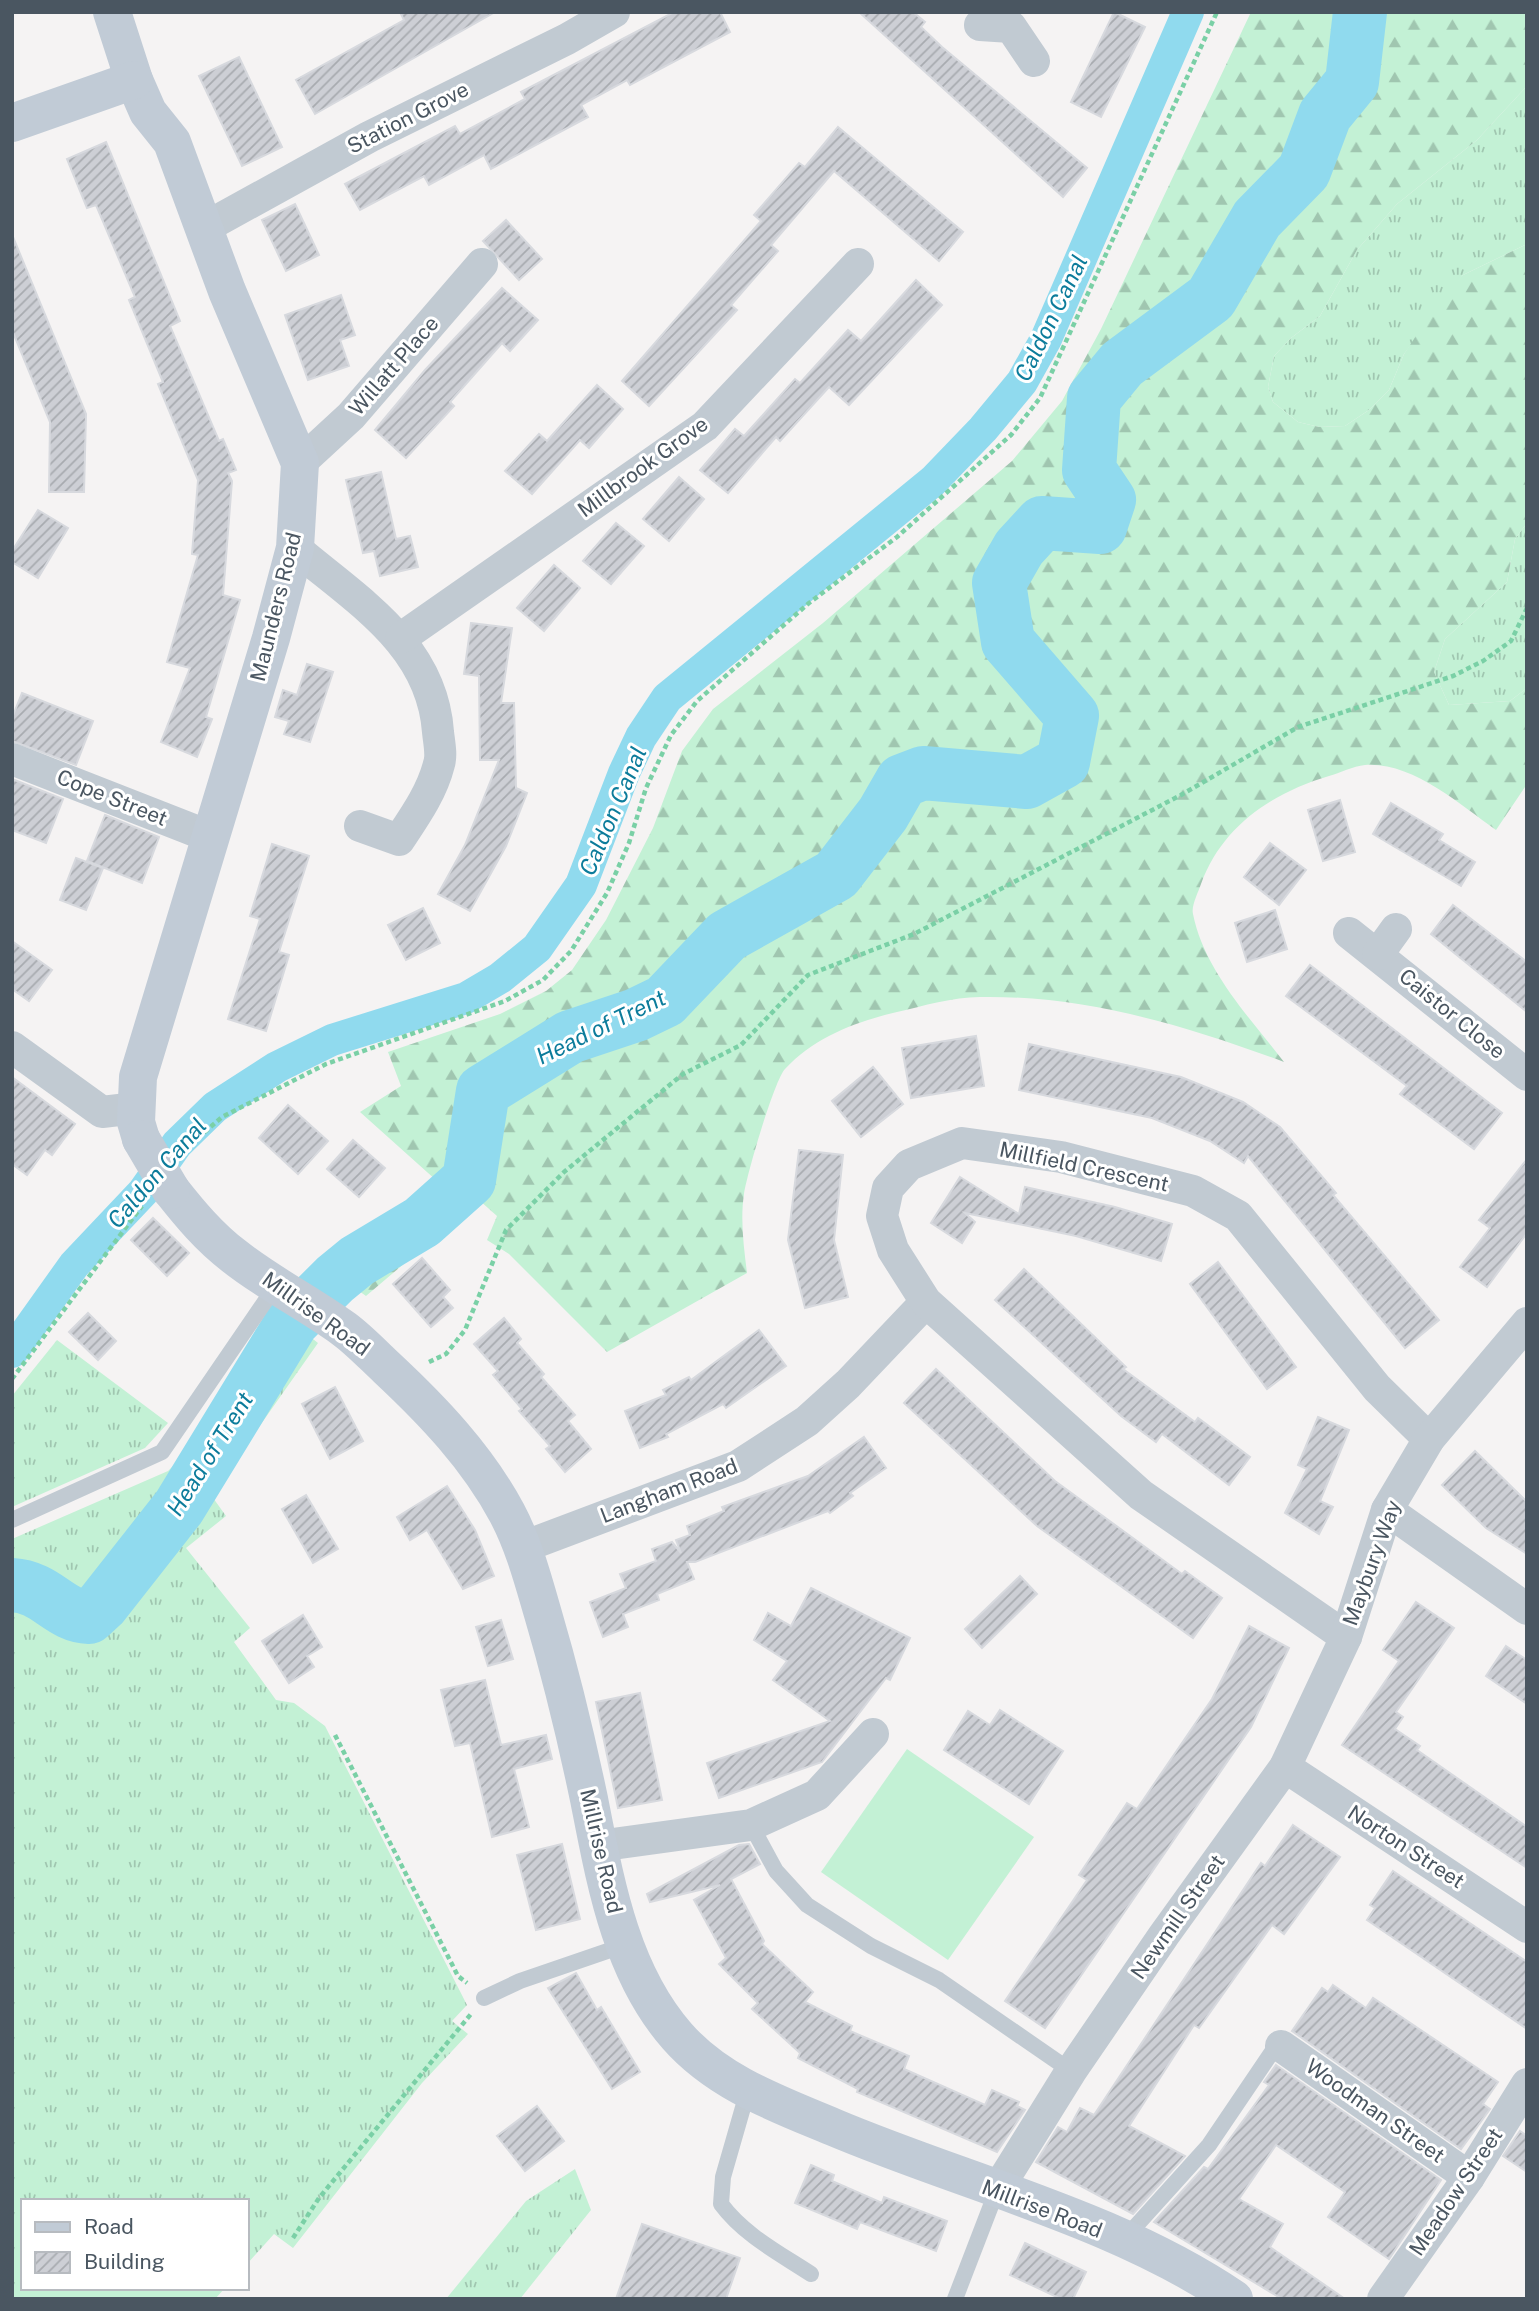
<svg xmlns="http://www.w3.org/2000/svg" width="1539" height="2311" font-family="'Public Sans',sans-serif">
	<style>
		.grass { fill: url(#grass-tufts) }
		.forest { fill: url(#forest-firs) }
		.pitch { fill: #c3f1d5 }
		.lines { fill: none; stroke-linecap: round; stroke-linejoin: round }
		.canal { stroke: #90daee; stroke-width: 32 }
		.river { stroke: #90daee; stroke-width: 54 }
		.building { fill: url(#building-hatch); stroke: #d7d9de; stroke-width: 2 }
		.path { stroke: #7ad0a6; stroke-width: 4.5; stroke-dasharray: 5 3.5; stroke-linecap: butt }
		.lane { stroke: #c1cad2; stroke-width: 16 }
		.street { stroke: #c1cad2; stroke-width: 32 }
		.secondary { stroke: #c1cbd6; stroke-width: 38 }
		.secondary-bridge { stroke: #c1cbd6; stroke-width: 38 }
		.labels { text-anchor: middle; stroke-width: 6; stroke-linejoin: round; paint-order: stroke }
		.street-label { font-size: 21px; fill: #4a5661; stroke: #fff }
		.water-label { font-size: 23px; font-style: italic; fill: #0c7c9b; stroke: #fff }
	</style>
	<defs>
		<pattern id="grass-tufts" width="24" height="20" patternUnits="userSpaceOnUse" patternTransform="scale(1.75)"><rect width="24" height="20" fill="#c3f1d5"/><path d="M3 7l-1-3M5 7V3M7 7l1-3M15 17l-1-3M17 17v-4M19 17l1-3" fill="none" stroke="#a0c6b0"/></pattern>
		<pattern id="forest-firs" width="22" height="20" patternUnits="userSpaceOnUse" patternTransform="scale(1.75)"><rect width="22" height="20" fill="#c3f1d5"/><path d="M5 1l3.5 6h-7zM16 11l3.5 6h-7z" fill="#a0c6b0"/></pattern>
		<pattern id="building-hatch" width="6" height="6" patternUnits="userSpaceOnUse" patternTransform="scale(1.75)"><rect width="6" height="6" fill="#cdcfd5"/><path d="M-1 1l2-2M0 6l6-6M5 7l2-2" fill="none" stroke="#a8abb0"/></pattern>
	</defs>
	<rect width="100%" height="100%" fill="#f5f3f3"/>
	<g class="grass">
		<path d="M1527,86V244L1463,275L1404,354L1389,390L1369,410L1345,426L1319,427L1298,422L1273,402L1268,387L1274,356L1291,338L1320,316L1357,250L1397,204L1477,140Z"/>
		<path d="M1527,523V688L1510,701L1449,705L1434,672L1445,639L1507,582L1515,539Z"/>
		<path d="M279,1312L318,1343L211,1495L226,1516L186,1548L250,1628L234,1642L276,1700L294,1703L325,1726L467,2005L452,2021L468,2034L422,2083L293,2248L274,2234L247,2264V2201H23V2288H225L215,2299H12V1539L168,1471L207,1433Z"/>
		<path d="M57,1340L168,1423L145,1448L12,1507V1396Z"/>
		<path d="M575,2169L591,2210L520,2299H446L526,2201Z"/>
	</g>
	<path class="forest" d="M1251,12H1527V86L1477,140L1397,204L1357,250L1320,316L1291,338L1274,356L1268,387L1273,402L1298,422L1319,427L1345,426L1369,410L1389,390L1404,354L1440,300L1463,275L1527,244V523L1515,539L1507,582L1445,639L1434,672L1449,705L1510,701L1527,688V784L1496,830C1459,804 1413,762 1365,765C1353,766 1340,773 1329,776C1272,793 1222,826 1201,884C1198,893 1191,906 1193,914C1204,970 1250,1018 1284,1062C1187,1026 1085,995 980,997C953,997 923,1006 897,1012C855,1022 815,1037 785,1069C774,1081 747,1174 744,1194C740,1220 744,1248 747,1273L607,1352L509,1254L487,1240L497,1216L479,1200L366,1296L327,1268L437,1181L360,1112L401,1086L388,1052L500,1014L546,991L572,970L606,920L653,828L682,751L713,709L823,623L1012,461L1062,401L1101,329Z"/>
	<path class="pitch" d="M907,1749L1034,1837L948,1960L821,1872Z"/>
	<g class="lines">
		<path class="canal" d="M12,1352L74,1265L143,1192L177,1144L215,1107L277,1067L332,1040L466,998L500,978L537,948L581,885L624,773L641,737L667,698L933,481L983,429L1022,382L1046,339L1188,12"/>
		<path class="river" d="M12,1585C47,1587 59,1616 89,1617L102,1605L179,1507L292,1322L335,1279L357,1261L422,1222L469,1180L483,1091L570,1037L636,1015L665,1001L727,936L836,875L883,814L902,781L923,773L1027,782L1063,762L1072,716L1008,642L999,583L1019,548L1042,523L1100,527L1109,500L1089,470L1094,398L1122,364L1211,298L1257,219L1304,171L1325,115L1352,82L1360,12"/>
	</g>
	<g class="building">
		<path d="M400,12H495L315,114L296,80L404,20Z"/>
		<path d="M674,12H720L730,32L630,85L627,80L581,105L588,117L491,169L484,155L429,185L424,176L360,210L345,184L455,126L460,134L525,99L521,92Z"/>
		<path d="M859,12H913L925,22L921,27L942,47L1087,168L1063,197Z"/>
		<path d="M1114,12L1145,27L1101,117L1071,102Z"/>
		<path d="M239,57L282,147L242,166L199,76Z"/>
		<path d="M838,127L963,232L939,261L834,171L771,245L778,251L731,305L737,310L649,406L622,381L761,221L754,215L799,163L805,167Z"/>
		<path d="M106,142L180,321L170,326L219,441L223,439L236,470L228,473L232,481L223,595L240,600L206,717L212,719L197,757L161,742L190,668L167,662L198,555L192,554L198,480L158,384L163,382L129,300L135,297L96,205L87,208L67,159Z"/>
		<path d="M295,204L319,255L286,271L262,220Z"/>
		<path d="M506,220L542,259L519,280L483,241Z"/>
		<path d="M13,237L86,414L84,492H49L50,422L12,330Z"/>
		<path d="M916,280L942,305L849,405L829,387L780,441L776,437L728,493L700,470L735,429L744,436L795,379L800,383L848,330L861,341Z"/>
		<path d="M502,288L538,320L510,351L502,343L450,402L454,406L406,458L375,430L425,370Z"/>
		<path d="M341,295L355,335L340,340L349,366L308,380L285,315Z"/>
		<path d="M597,385L623,409L589,448L580,440L532,494L505,471L539,434L547,441Z"/>
		<path d="M381,472L396,539L410,536L418,567L380,576L374,551L363,553L346,480Z"/>
		<path d="M679,477L704,499L669,541L643,519Z"/>
		<path d="M38,510L68,528L38,578L12,562V551Z"/>
		<path d="M616,523L644,546L611,584L583,561Z"/>
		<path d="M554,565L580,588L544,631L517,608Z"/>
		<path d="M471,623L512,628L501,703H514L516,788L527,793L506,846L470,911L438,894L465,845L499,760H480L479,676L464,674Z"/>
		<path d="M307,664L333,672L310,742L284,734L289,721L275,717L283,690L297,695Z"/>
		<path d="M22,693L93,721L76,765L12,741V718Z"/>
		<path d="M12,779L63,799L46,843L12,830Z"/>
		<path d="M1340,800L1355,852L1323,861L1308,810Z"/>
		<path d="M1391,803L1443,834L1439,840L1475,862L1461,886L1373,834Z"/>
		<path d="M105,815L159,837L142,883L87,861Z"/>
		<path d="M1270,843L1306,870L1279,905L1244,877Z"/>
		<path d="M272,844L309,856L279,952L289,955L266,1031L228,1019L260,919L250,916Z"/>
		<path d="M76,858L103,868L86,910L60,900Z"/>
		<path d="M1453,905L1527,962V1012L1431,934Z"/>
		<path d="M423,908L440,943L406,960L388,925Z"/>
		<path d="M1275,910L1287,949L1247,962L1235,923Z"/>
		<path d="M12,941L52,970L29,1001L12,989Z"/>
		<path d="M1310,965L1502,1113L1474,1149L1400,1094L1407,1086L1286,996Z"/>
		<path d="M976,1036L984,1086L911,1098L902,1048Z"/>
		<path d="M1029,1044L1181,1077L1243,1102L1280,1127L1336,1193L1333,1195L1439,1320L1405,1348L1248,1156L1244,1163L1210,1141L1152,1118L1019,1090Z"/>
		<path d="M873,1067L903,1104L861,1137L832,1101Z"/>
		<path d="M12,1077L75,1124L52,1155L45,1150L27,1175L12,1164Z"/>
		<path d="M288,1105L328,1141L298,1174L259,1138Z"/>
		<path d="M353,1140L385,1168L359,1197L327,1169Z"/>
		<path d="M799,1150L843,1155L834,1240L848,1297L805,1308L788,1240Z"/>
		<path d="M1527,1159V1233L1487,1287L1460,1267L1490,1228L1479,1220Z"/>
		<path d="M960,1177L1019,1214L1025,1187L1115,1207L1172,1224L1161,1261L1076,1236L965,1213L975,1222L962,1243L931,1223Z"/>
		<path d="M153,1218L189,1253L167,1276L131,1240Z"/>
		<path d="M422,1258L450,1290L443,1297L453,1308L431,1327L393,1284Z"/>
		<path d="M1218,1262L1296,1367L1267,1389L1190,1284Z"/>
		<path d="M1024,1269L1126,1367L1123,1369L1195,1422L1198,1418L1250,1457L1229,1485L1162,1434L1156,1442L1121,1416L995,1300Z"/>
		<path d="M88,1313L116,1341L98,1360L69,1332Z"/>
		<path d="M504,1318L521,1339L517,1343L544,1374L541,1377L575,1415L568,1421L591,1449L565,1472L546,1449L550,1446L519,1411L522,1409L493,1375L498,1371L474,1344Z"/>
		<path d="M759,1330L786,1366L726,1408L723,1404L666,1434L668,1437L640,1448L625,1411L666,1395L663,1390L689,1377L691,1380Z"/>
		<path d="M936,1369L1055,1481L1182,1574L1185,1571L1222,1598L1193,1638L1037,1526L904,1403Z"/>
		<path d="M335,1387L363,1441L330,1459L302,1404Z"/>
		<path d="M1318,1417L1349,1430L1320,1501L1333,1507L1319,1534L1285,1513L1307,1469L1298,1465Z"/>
		<path d="M864,1437L886,1468L850,1493L853,1496L830,1513L828,1511L695,1562H687L694,1579L657,1594L659,1600L623,1614L628,1627L603,1637L590,1602L626,1588L620,1574L656,1561L652,1549L672,1542L681,1553L676,1540L690,1535L687,1526L724,1511L722,1507L808,1476Z"/>
		<path d="M1475,1451L1527,1502V1554L1486,1528L1442,1485Z"/>
		<path d="M447,1486L475,1530L494,1576L463,1589L427,1530L410,1540L397,1517Z"/>
		<path d="M306,1495L338,1549L313,1563L282,1509Z"/>
		<path d="M1020,1576L1037,1594L982,1648L965,1629Z"/>
		<path d="M811,1588L910,1638L890,1680L886,1678L822,1762L719,1798L707,1763L830,1721L773,1680L787,1661L754,1640L768,1613L791,1626Z"/>
		<path d="M1416,1602L1454,1628L1396,1712L1403,1717L1395,1729L1420,1746L1417,1750L1527,1827V1868L1342,1745L1399,1661L1383,1650Z"/>
		<path d="M303,1615L322,1647L307,1656L314,1667L289,1683L262,1641Z"/>
		<path d="M501,1620L513,1659L488,1666L476,1627Z"/>
		<path d="M1249,1626L1289,1648L1251,1727L1045,2028L1005,2001L1087,1880L1079,1875L1127,1803L1137,1809L1212,1699Z"/>
		<path d="M1506,1646L1527,1660V1704L1486,1676Z"/>
		<path d="M485,1680L501,1745L546,1735L552,1759L514,1769L529,1827L492,1837L470,1743L455,1746L441,1690Z"/>
		<path d="M640,1693L662,1800L618,1808L596,1702Z"/>
		<path d="M1000,1710L1063,1751L1029,1804L944,1750L968,1711L990,1725Z"/>
		<path d="M1293,1825L1340,1857L1284,1934L1272,1925L1199,2028L1194,2025L1129,2126L1185,2156L1133,2214L1036,2162L1058,2127L1067,2132L1080,2108L1094,2115L1261,1863L1265,1866Z"/>
		<path d="M562,1844L580,1919L536,1930L517,1855Z"/>
		<path d="M749,1844L760,1864L731,1879L764,1941L762,1944L813,1992L805,2002L852,2026L850,2031L909,2056L904,2069L985,2105L992,2090L1019,2102L1017,2106L1025,2110L997,2152L857,2092L858,2089L798,2058L800,2053L752,2009L758,2003L719,1964L726,1958L694,1900L720,1885L650,1902L647,1894L739,1845Z"/>
		<path d="M1393,1871L1527,1962V2029L1367,1920L1375,1908L1370,1905Z"/>
		<path d="M576,1973L597,2010L601,2007L640,2072L612,2089L548,1988Z"/>
		<path d="M1333,1985L1366,2008L1373,1998L1498,2082L1483,2104L1490,2109L1461,2149L1292,2031L1322,1988L1328,1992Z"/>
		<path d="M1276,2065L1441,2180L1389,2259L1328,2217L1345,2192L1276,2145L1239,2199L1283,2224L1270,2247L1345,2299H1282L1154,2222L1204,2167L1208,2169L1269,2085L1264,2082Z"/>
		<path d="M537,2106L564,2141L525,2171L497,2136Z"/>
		<path d="M1520,2131L1527,2136V2172L1503,2156Z"/>
		<path d="M811,2165L834,2175L832,2181L882,2203L884,2197L947,2221L936,2251L860,2222L857,2229L795,2203Z"/>
		<path d="M642,2224L740,2258L726,2299H616Z"/>
		<path d="M1025,2243L1086,2272L1073,2299H1061L1010,2275Z"/>
	</g>
	<g class="lines">
		<g class="path">
			<path d="M185,1149L222,1117L326,1064L505,1001L543,980L571,951L607,893L629,843L646,788L671,735L697,701L809,603L897,537L1011,435L1040,398L1217,12"/>
			<path d="M429,1362L446,1354L465,1330L506,1230L564,1172L683,1074L741,1045L808,975L914,934L1181,795L1298,727L1453,676L1483,661L1511,641L1527,608"/>
			<path d="M12,1379L142,1206"/>
			<path d="M335,1735L458,1976L467,1983"/>
			<path d="M293,2238L319,2198L471,2014"/>
		</g>
		<g class="lane">
			<path d="M12,1520L162,1452L277,1284"/>
			<path d="M751,1825L776,1871L807,1905L871,1946L939,1980L1071,2071"/>
			<path d="M484,1998L520,1981L625,1945"/>
			<path d="M748,2090L723,2177L721,2204C744,2235 779,2253 811,2274"/>
			<path d="M1125,2238L1209,2145L1274,2049L1281,2046"/>
			<path d="M955,2299L997,2190"/>
		</g>
		<g class="street">
			<path d="M980,25L1011,27L1034,61"/>
			<path d="M204,228L369,137L567,39L614,12"/>
			<path d="M300,463L351,416L482,264"/>
			<path d="M295,548C356,600 432,644 438,732C439,742 442,755 439,764C432,792 415,816 399,840L360,826"/>
			<path d="M401,638L705,426L858,264"/>
			<path d="M12,759L211,837"/>
			<path d="M1349,933L1527,1075"/>
			<path d="M1378,954L1396,929"/>
			<path d="M12,1047L102,1112L136,1108"/>
			<path d="M1387,1510L1527,1609"/>
			<path d="M523,1547L738,1466L807,1421L848,1384L926,1302"/>
			<path d="M1346,1637L1141,1495L926,1302L893,1250L882,1216L888,1188L909,1165L962,1143L1061,1157L1193,1191L1238,1216L1377,1388L1429,1439"/>
			<path d="M1285,1767L1527,1927"/>
			<path d="M598,1846L751,1825L817,1795L873,1734"/>
			<path d="M1281,2046L1469,2177"/>
			<path d="M997,2190L1071,2071L1164,1935L1285,1767L1346,1637L1387,1510L1429,1439L1527,1323"/>
			<path d="M1383,2299L1469,2177L1527,2084"/>
		</g>
		<g class="secondary">
			<path d="M112,12L134,80L148,112L172,142L227,291L300,463L295,548L271,638L138,1077L136,1122L141,1139"/>
			<path d="M12,123L134,80"/>
			<path d="M171,1190C190,1214 209,1237 234,1256C268,1283 308,1303 344,1329C359,1340 373,1355 387,1368C433,1411 477,1457 507,1513C524,1545 533,1580 543,1614C561,1675 576,1737 589,1799C605,1880 620,1971 677,2036C718,2083 778,2104 833,2127C963,2182 1117,2219 1234,2299"/>
		</g>
		<path class="secondary-bridge" d="M141,1139L171,1190"/>
	</g>
	<g class="labels">
		<g class="street-label">
			<text transform="translate(408 118) rotate(-27)" y="7">Station Grove</text>
			<text transform="translate(394 366) rotate(-49)" y="7">Willatt Place</text>
			<text transform="translate(643 467) rotate(-36)" y="7">Millbrook Grove</text>
			<text transform="translate(276 607) rotate(-76)" y="7">Maunders Road</text>
			<text transform="translate(112 798) rotate(22)" y="7">Cope Street</text>
			<text transform="translate(1452 1014) rotate(39)" y="7">Caistor Close</text>
			<text transform="translate(1084 1167) rotate(12)" y="7">Millfield Crescent</text>
			<text transform="translate(316 1314) rotate(36)" y="7">Millrise Road</text>
			<text transform="translate(669 1491) rotate(-21)" y="7">Langham Road</text>
			<text transform="translate(1372 1563) rotate(-70)" y="7">Maybury Way</text>
			<text transform="translate(1406 1847) rotate(33)" y="7">Norton Street</text>
			<text transform="translate(601 1851) rotate(77)" y="7">Millrise Road</text>
			<text transform="translate(1178 1917) rotate(-55)" y="7">Newmill Street</text>
			<text transform="translate(1375 2111) rotate(35)" y="7">Woodman Street</text>
			<text transform="translate(1456 2192) rotate(-56)" y="7">Meadow Street</text>
			<text transform="translate(1042 2209) rotate(21)" y="7">Millrise Road</text>
		</g>
		<g class="water-label">
			<text transform="translate(1051 318) rotate(-64)" y="8">Caldon Canal</text>
			<text transform="translate(613 811) rotate(-67)" y="8">Caldon Canal</text>
			<text transform="translate(601 1027) rotate(-26)" y="8">Head of Trent</text>
			<text transform="translate(157 1173) rotate(-49)" y="8">Caldon Canal</text>
			<text transform="translate(210 1454) rotate(-58)" y="8">Head of Trent</text>
		</g>
	</g>
	<rect width="1539" height="2311" fill="none" stroke="#4a5661" stroke-width="28"/>
	<rect x="21" y="2199" width="228" height="91" fill="#ffffff" stroke="#b7bbc0" stroke-width="2"/>
	<rect x="35" y="2222" width="35" height="10" fill="#c1cbd6" stroke="#b7bbc0" stroke-width="2"/>
	<text x="84" y="2234" font-size="21" fill="#4a5661">Road</text>
	<rect x="35" y="2252" width="35" height="21" fill="url(#building-hatch)" stroke="#b7bbc0" stroke-width="2"/>
	<text x="84" y="2269" font-size="21" fill="#4a5661">Building</text>
</svg>
